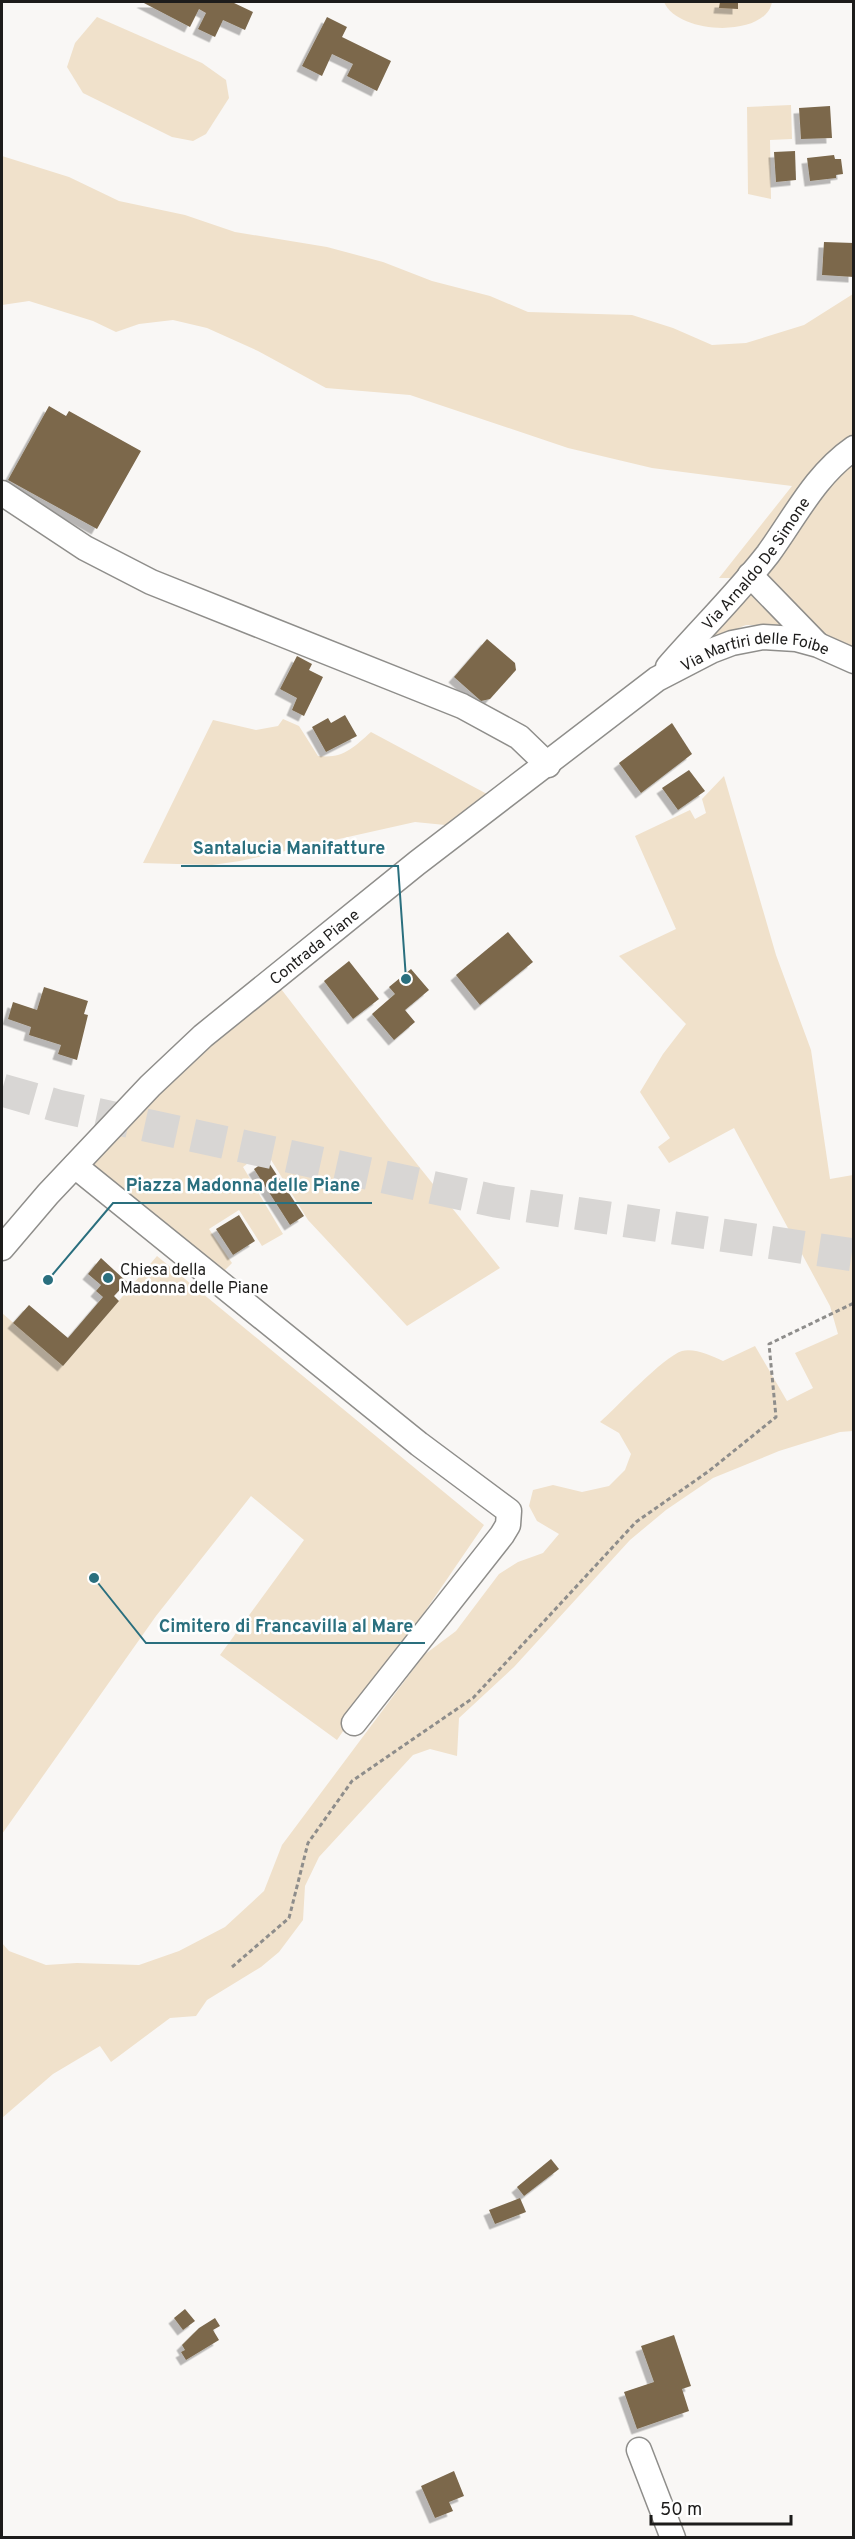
<svg xmlns="http://www.w3.org/2000/svg" width="855" height="2539" font-family="Overpass,sans-serif">
	<style>
		.green { fill: #f0e1cb }
		.building { fill: #7b684c; filter: url(#shadow) }
		.lines { fill: none; stroke-linecap: round; stroke-linejoin: round }
		.highway-tunnel { stroke: #d8d6d4; stroke-width: 33; stroke-dasharray: 33 16; stroke-linecap: butt }
		.minor-casing { stroke: #8f8e8b; stroke-width: 27 }
		.path { stroke: #8e8d8b; stroke-width: 3; stroke-dasharray: 4.5 3; stroke-linecap: butt }
		.minor { stroke: #fff; stroke-width: 24 }
		.poi-dot { fill: #2a6f7e; stroke: #fff; stroke-width: 2 }
		.labels { text-anchor: middle; stroke-width: 5; stroke-linejoin: round; paint-order: stroke }
		.street-label { font-size: 16px; fill: #1d1c1b; stroke: #fff }
		.poi-label { font-size: 16px; fill: #1d1c1b; stroke: #fff; text-anchor: start }
		.leader { fill: none; stroke: #2a6f7e; stroke-width: 2 }
		.callout-dot { fill: #2a6f7e; stroke: #fff; stroke-width: 2 }
		.callout-label { font-size: 18px; text-anchor: middle; font-weight: bold; fill: #2a6f7e; stroke: #fff; stroke-width: 5; stroke-linejoin: round; paint-order: stroke }
	</style>
	<defs>
		<filter id="shadow"><feDropShadow dx="-5.5" dy="5.5" stdDeviation="0" flood-color="#0004"/></filter>
	</defs>
	<rect width="100%" height="100%" fill="#f9f7f5"/>
	<g class="green">
		<path d="M664,2H772C766,38 678,35 664,2Z"/>
		<path d="M97,17L202,63L226,80L229,98L206,134L193,141L172,137L83,93L67,67L75,43Z"/>
		<path d="M791,105L792,139L770,140L771,199L748,194L747,107Z"/>
		<path d="M2,156L69,177L119,201L185,215L235,232L327,247L383,262L432,281L490,296L528,312L632,315L673,328L712,345L746,343L804,325L853,294V651L819,632L741,578H719L792,486L652,468L568,448L410,395L326,388L258,351L207,328L173,320L139,324L116,332L93,321L29,301L2,305Z"/>
		<path d="M748,587L783,625H746L704,642Z"/>
		<path d="M283,719L299,726L318,756C343,759 353,748 371,732L487,794L445,825L415,822L240,861L212,865L143,863L213,720L256,730L278,726Z"/>
		<path d="M724,776L776,955L811,1050L830,1179L853,1175V1431L840,1432L779,1451L713,1478L666,1510L630,1540L514,1667L459,1718L457,1756L430,1749L413,1755L319,1857L305,1886L303,1920L279,1952L261,1967L207,2000L196,2016L170,2018L111,2062L100,2046L53,2074L2,2118V1943L9,1951L46,1965L77,1963L139,1965L179,1951L225,1927L264,1891L282,1845L424,1655L456,1631L499,1574L518,1562L543,1553L559,1534L537,1521L529,1506L533,1490L553,1485L582,1492L609,1486L625,1470L631,1454L619,1433L600,1422C617,1407 663,1357 682,1351C695,1348 712,1356 723,1361L755,1346L787,1401L813,1388L795,1353L838,1334L830,1306L734,1128L669,1163L658,1147L670,1138L640,1092L663,1054L686,1024L619,956L676,929L635,836L690,810L695,819L706,813L702,799Z"/>
		<path d="M278,985L389,1129L500,1268L407,1326L308,1220L265,1150L243,1167L283,1234L262,1246L239,1210L209,1229L232,1263L219,1276L86,1169L184,1066Z"/>
		<path d="M157,1256L484,1525L337,1740L220,1655L304,1540L251,1496L156,1616L2,1834V1313L63,1366Z"/>
	</g>
	<g class="building">
		<path d="M142,2H232L253,12L245,30L223,20L215,37L198,29L206,13L199,9L190,27Z"/>
		<path d="M720,2H738V9L719,8Z"/>
		<path d="M327,17L347,27L342,37L391,61L377,91L347,76L353,64L332,54L322,76L302,66Z"/>
		<path d="M830,106L832,138L801,139L799,108Z"/>
		<path d="M795,151L796,180L776,182L774,152Z"/>
		<path d="M834,155L835,159H841L843,174L836,175V178L810,181L807,158Z"/>
		<path d="M824,242L854,243V277L822,275Z"/>
		<path d="M49,406L66,416L69,411L141,451L97,529L8,480Z"/>
		<path d="M487,639L515,663L516,670L490,699L481,701L454,677Z"/>
		<path d="M297,656L312,664L309,670L323,677L304,716L292,710L297,698L280,689Z"/>
		<path d="M345,715L357,736L326,752L312,727L328,718L331,723Z"/>
		<path d="M672,723L692,754L641,793L619,763Z"/>
		<path d="M689,770L705,791L678,810L662,788Z"/>
		<path d="M508,932L533,962L480,1005L456,975Z"/>
		<path d="M349,961L379,999L353,1019L324,981Z"/>
		<path d="M411,969L429,990L405,1010L415,1022L394,1040L372,1014L395,994L389,987Z"/>
		<path d="M44,987L88,1001L84,1014L88,1015L77,1060L58,1054L61,1045L29,1035L31,1027L8,1019L13,1002L37,1010Z"/>
		<path d="M267,1160L304,1216L290,1225L254,1169Z"/>
		<path d="M239,1215L255,1241L233,1255L216,1229Z"/>
		<path d="M101,1258L127,1282L114,1296L119,1301L63,1366L13,1323L29,1305L68,1338L103,1297L96,1291L101,1285L88,1274Z"/>
		<path d="M551,2159L559,2169L524,2196L517,2187Z"/>
		<path d="M520,2198L526,2212L495,2224L489,2210Z"/>
		<path d="M185,2309L195,2321L183,2330L174,2318Z"/>
		<path d="M215,2318L220,2326L213,2330L219,2340L186,2360L181,2352L185,2350L182,2345L199,2328Z"/>
		<path d="M674,2335L691,2386L682,2389L689,2411L637,2429L624,2392L654,2382L641,2346Z"/>
		<path d="M454,2471L464,2496L449,2502L453,2511L435,2518L421,2486Z"/>
	</g>
	<g class="lines">
		<path class="highway-tunnel" d="M2,1090L58,1106L495,1201L854,1255"/>
		<defs>
			<g id="minor">
				<path d="M2,493L85,548L151,582L462,706L519,737L548,765"/>
				<path d="M750,575L817,644"/>
				<path id="s1" d="M668,667C701,629 737,594 768,554C795,517 815,475 854,448"/>
				<path d="M75,1166L419,1444L509,1511L508,1525L502,1535L354,1723"/>
				<path id="s2" d="M2,1248L48,1194L150,1086L203,1036L417,863L657,679L711,651L732,643L763,637L796,639L818,645L854,661"/>
				<path d="M639,2450L673,2538"/>
			</g>
		</defs>
		<use href="#minor" class="minor-casing"/>
		<path class="path" d="M232,1967L289,1918L308,1843L352,1781L473,1698L636,1522L709,1471L776,1417L769,1344L854,1303"/>
		<use href="#minor" class="minor"/>
	</g>
	<circle class="poi-dot" cx="108" cy="1278" r="6"/>
	<g class="labels">
		<g class="street-label">
			<text dy="6" stroke="none"><textPath href="#s1" startOffset="136">Via Arnaldo De Simone</textPath></text>
			<text dy="6" stroke="none"><textPath href="#s2" startOffset="975">Via Martiri delle Foibe</textPath></text>
			<text dy="6" stroke="none"><textPath href="#s2" startOffset="435">Contrada Piane</textPath></text>
		</g>
		<g class="poi-label">
			<text x="120" y="1275">Chiesa della<tspan x="120" dy="18">Madonna delle Piane</tspan></text>
		</g>
	</g>
	<path class="leader" d="M406 979L398 866H181M48 1280L113 1203H372M94 1578L146 1643H425"/>
	<g class="callout-dot">
		<circle cx="406" cy="979" r="6"/>
		<circle cx="48" cy="1280" r="6"/>
		<circle cx="94" cy="1578" r="6"/>
	</g>
	<g class="callout-label">
		<text x="289" y="854">Santalucia Manifatture</text>
		<text x="243" y="1191">Piazza Madonna delle Piane</text>
		<text x="286" y="1632">Cimitero di Francavilla al Mare</text>
	</g>
	<rect width="855" height="2539" fill="none" stroke="#1d1c1b" stroke-width="6"/>
	<path d="M651 2515v9h140v-9" fill="none" stroke="#1d1c1b" stroke-width="3"/>
	<text x="660" y="2515" font-size="18" fill="#1d1c1b" stroke="#ffffff" stroke-width="4.5" paint-order="stroke">50 m</text>
</svg>
